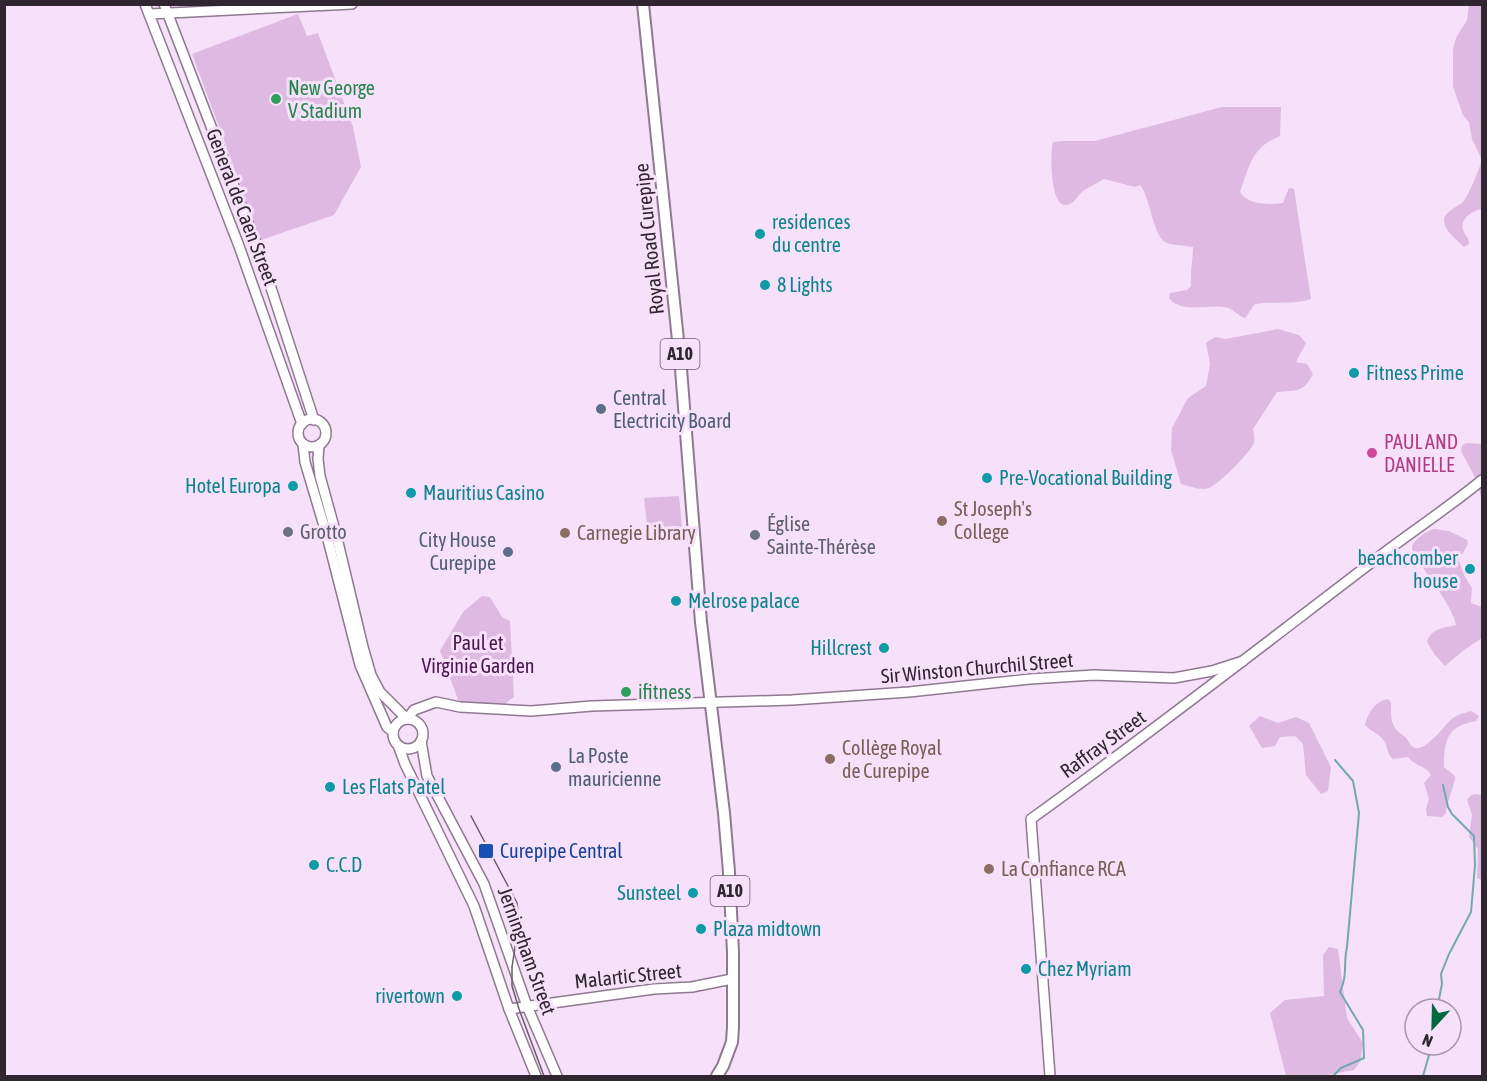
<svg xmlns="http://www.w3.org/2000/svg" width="1487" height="1081" font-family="'Asap Condensed',sans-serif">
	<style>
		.green { fill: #debae3 }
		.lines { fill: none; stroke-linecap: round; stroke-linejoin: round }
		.stream { stroke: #71a9b1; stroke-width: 2 }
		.tertiary-casing { stroke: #8e7990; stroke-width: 12 }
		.primary-casing { stroke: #8e7990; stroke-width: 14 }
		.tertiary { stroke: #fff; stroke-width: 9 }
		.primary { stroke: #fff; stroke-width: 10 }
		.tram { stroke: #695c6b; stroke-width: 1.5 }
		.leisure-dot { fill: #2e9e5b; stroke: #f7e0fa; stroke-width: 2 }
		.culture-dot { fill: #0f9aa8; stroke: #f7e0fa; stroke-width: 2 }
		.service-dot { fill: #5c6f8a; stroke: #f7e0fa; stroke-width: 2 }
		.hotel-dot { fill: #d1479c; stroke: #f7e0fa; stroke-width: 2 }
		.education-dot { fill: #8d6e63; stroke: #f7e0fa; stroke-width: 2 }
		.worship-dot { fill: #6b7280; stroke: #f7e0fa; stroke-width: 2 }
		.transit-dot { fill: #1a4fb4; stroke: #f7e0fa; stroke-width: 2 }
		.labels { text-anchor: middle; stroke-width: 6; stroke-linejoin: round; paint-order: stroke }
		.shield { fill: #f7e0fa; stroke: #6b5e6d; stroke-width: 1.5 }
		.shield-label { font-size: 18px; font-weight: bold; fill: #2f2630 }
		.leisure-label { font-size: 20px; fill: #27864d; stroke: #f7e0fa; text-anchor: start }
		.street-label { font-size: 20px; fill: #2f2630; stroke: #f7e0fa }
		.culture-label { font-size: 20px; fill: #0d838f; stroke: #f7e0fa; text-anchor: start }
		.service-label { font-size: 20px; fill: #4e5e75; stroke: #f7e0fa; text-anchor: start }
		.hotel-label { font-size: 20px; fill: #b23c85; stroke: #f7e0fa; text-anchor: start }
		.education-label { font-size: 20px; fill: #785e54; stroke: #f7e0fa; text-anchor: start }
		.worship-label { font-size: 20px; fill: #5b616d; stroke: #f7e0fa; text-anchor: start }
		.park-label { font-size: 20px; fill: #48154f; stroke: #f7e0fa }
		.transit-label { font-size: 20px; fill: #164399; stroke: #f7e0fa; text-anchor: start }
	</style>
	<rect width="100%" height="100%" fill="#f7e0fa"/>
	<g class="green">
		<path d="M1469,5H1482V209C1474,210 1460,217 1463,230C1465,236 1469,237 1469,244L1464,247C1457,240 1445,232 1444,221C1443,213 1457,207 1463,202C1468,196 1480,168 1482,160L1472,139L1469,122L1463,115L1453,87V49L1456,38L1467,20Z"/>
		<path d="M298,14L307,36L318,33L353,127L361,167L334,215L261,240L192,54Z"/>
		<path d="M1222,107H1281L1280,136C1251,148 1250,165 1240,192C1248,205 1269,205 1283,203L1289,188L1294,189L1311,299C1292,305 1275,301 1255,304L1245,318C1238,316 1233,308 1224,307C1207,304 1181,314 1169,298L1170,293L1187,290L1191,286C1190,272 1193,260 1193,247C1185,245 1172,246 1165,242C1153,235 1150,197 1140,185L1135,187L1104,179C1097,184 1090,186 1083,191C1077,196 1074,205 1065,205C1050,204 1050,154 1053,142L1063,141H1095Z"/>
		<path d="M1278,329L1299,335L1306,343L1296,362L1307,364L1313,374C1304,393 1296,390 1277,392L1253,429C1254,434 1255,438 1254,443C1250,453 1220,483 1209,488C1201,491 1189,486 1181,484L1171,450L1172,428L1188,398L1206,386L1210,364L1206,343L1215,337L1226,339Z"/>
		<path d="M1466,443L1482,444V499L1476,479L1461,451L1462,446Z"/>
		<path d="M679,496L682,526L678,532L648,533L644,498Z"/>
		<path d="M1434,529L1449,531L1467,540L1468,544L1463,553L1459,556V561L1464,575L1472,588L1471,603L1482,607V638L1464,650L1445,666L1435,655L1427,642C1431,628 1444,628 1456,625C1453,603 1410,555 1412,547C1413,540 1427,531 1434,529Z"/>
		<path d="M482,596L490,597L502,617L510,621L514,697L503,705H460L440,651L463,612Z"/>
		<path d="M1388,699L1391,703C1391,718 1390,727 1404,736C1408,739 1409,744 1413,747C1424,755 1445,724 1453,718C1458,714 1465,713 1471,711L1479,716L1476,721C1447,726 1444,740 1444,767C1447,770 1454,774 1455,777C1456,781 1446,804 1446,813L1442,817L1427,816L1426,809L1429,799L1424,783L1431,775C1425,765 1416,767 1408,757L1393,759C1387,754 1388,748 1384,741C1379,733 1371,732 1365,725C1368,713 1375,701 1388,699Z"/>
		<path d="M1260,716L1278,723L1296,717L1309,723L1331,767L1328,791L1321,794L1306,775L1303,744L1295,736L1280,737L1275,746L1262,748L1249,726Z"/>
		<path d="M1474,794L1482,795V880L1477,878L1478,849L1469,837L1472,815L1467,800L1470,796Z"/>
		<path d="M1329,947L1338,949L1347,1018L1363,1043L1360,1062L1354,1070L1322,1076H1286L1270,1013L1285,1000L1324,996L1323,955Z"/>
	</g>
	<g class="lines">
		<g class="stream">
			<path d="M1437,1009L1442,984L1441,974L1449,954L1471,912L1475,865L1474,836L1452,814L1448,807L1443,785"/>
			<path d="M1333,1076L1341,1068L1364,1058L1363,1030L1340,992C1348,974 1343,965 1347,947L1359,813L1353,781L1335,760"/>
			<path d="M1423,1076L1432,1045"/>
		</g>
		<defs>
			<g id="tertiary">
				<path d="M145,4L239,246L302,424"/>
				<path d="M164,4L259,251L314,420"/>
				<path d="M150,14L352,4"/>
				<circle cx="312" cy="433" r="14"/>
				<path d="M303,444L305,462L327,536L360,665L387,727L393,732"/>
				<path d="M319,445L318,459L320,476L336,534L363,647L371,675L380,692L407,719L414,710L436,702L460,707L531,711L592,706L792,700L909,692L1030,679L1094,675L1174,678L1212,671L1243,661"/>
				<circle cx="408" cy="734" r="15"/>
				<path d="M421,741L427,776L484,884L527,1006L557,1076"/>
				<path d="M398,745L405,764L474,906L509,1009L536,1076"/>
				<path d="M509,1009L654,989L692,987L732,979"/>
				<path d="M1050,1076L1031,819C1148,735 1262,646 1376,559C1411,532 1448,508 1482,480"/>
			</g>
			<path id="primary" d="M643,4L681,369L701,622L724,813L729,872L733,952V1027L732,1042L723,1066L717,1076"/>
		</defs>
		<use href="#tertiary" class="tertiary-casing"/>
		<use href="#primary" class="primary-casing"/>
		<use href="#tertiary" class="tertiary"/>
		<use href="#primary" class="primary"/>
		<path class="tram" d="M471,816L517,903L519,921L512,967V986L519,1009L544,1076"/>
	</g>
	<g class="leisure-dot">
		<circle cx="276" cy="99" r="6"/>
		<circle cx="626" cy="692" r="6"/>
	</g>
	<g class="culture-dot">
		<circle cx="760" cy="234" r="6"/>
		<circle cx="765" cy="285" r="6"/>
		<circle cx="1354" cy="373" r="6"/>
		<circle cx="987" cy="478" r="6"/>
		<circle cx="293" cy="486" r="6"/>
		<circle cx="411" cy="493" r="6"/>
		<circle cx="1470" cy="569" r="6"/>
		<circle cx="676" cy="601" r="6"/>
		<circle cx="884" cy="648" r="6"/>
		<circle cx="330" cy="787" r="6"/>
		<circle cx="314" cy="865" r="6"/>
		<circle cx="693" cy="893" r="6"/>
		<circle cx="701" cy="929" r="6"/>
		<circle cx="1026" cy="969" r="6"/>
		<circle cx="457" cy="996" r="6"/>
	</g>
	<g class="service-dot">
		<circle cx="601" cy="409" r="6"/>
		<circle cx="508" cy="552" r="6"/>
		<circle cx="556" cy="767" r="6"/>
	</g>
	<circle class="hotel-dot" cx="1372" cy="453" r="6"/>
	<g class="education-dot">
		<circle cx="942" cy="521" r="6"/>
		<circle cx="565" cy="533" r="6"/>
		<circle cx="830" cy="759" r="6"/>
		<circle cx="989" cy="869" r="6"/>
	</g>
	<g class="worship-dot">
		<circle cx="288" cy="532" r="6"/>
		<circle cx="755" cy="535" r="6"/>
	</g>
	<rect class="transit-dot" x="478" y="843" width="16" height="16" rx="3"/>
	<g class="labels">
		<g class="shield">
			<rect x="660.5" y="339" width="39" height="30" rx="4.5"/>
			<rect x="710.5" y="876" width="39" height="30" rx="4.5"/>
		</g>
		<g class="shield-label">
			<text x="680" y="360">A10</text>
			<text x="730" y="897">A10</text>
		</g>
		<g class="leisure-label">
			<text x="288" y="95">New George<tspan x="288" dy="23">V Stadium</tspan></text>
			<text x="638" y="699">ifitness</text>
		</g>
		<g class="street-label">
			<text transform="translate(242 207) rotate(69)" y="7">General de Caen Street</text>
			<text transform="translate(649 239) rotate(-96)" y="7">Royal Road Curepipe</text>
			<text transform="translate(977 668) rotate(-5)" y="7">Sir Winston Churchil Street</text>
			<text transform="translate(1103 744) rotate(-36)" y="7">Raffray Street</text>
			<text transform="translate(527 951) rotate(70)" y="7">Jerningham Street</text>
			<text transform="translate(628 976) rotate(-6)" y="7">Malartic Street</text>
		</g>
		<g class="culture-label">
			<text x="772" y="229">residences<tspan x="772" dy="23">du centre</tspan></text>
			<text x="777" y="292">8 Lights</text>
			<text x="1366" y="380">Fitness Prime</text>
			<text x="999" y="485">Pre-Vocational Building</text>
			<text x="281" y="493" text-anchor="end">Hotel Europa</text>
			<text x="423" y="500">Mauritius Casino</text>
			<text x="1458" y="565" text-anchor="end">beachcomber<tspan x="1458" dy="23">house</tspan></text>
			<text x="688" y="608">Melrose palace</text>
			<text x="872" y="655" text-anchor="end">Hillcrest</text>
			<text x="342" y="794">Les Flats Patel</text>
			<text x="326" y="872">C.C.D</text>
			<text x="681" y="900" text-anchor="end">Sunsteel</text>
			<text x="713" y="936">Plaza midtown</text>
			<text x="1038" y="976">Chez Myriam</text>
			<text x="445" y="1003" text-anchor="end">rivertown</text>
		</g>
		<g class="service-label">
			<text x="613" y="405">Central<tspan x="613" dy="23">Electricity Board</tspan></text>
			<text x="496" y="547" text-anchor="end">City House<tspan x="496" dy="23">Curepipe</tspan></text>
			<text x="568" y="763">La Poste<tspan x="568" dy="23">mauricienne</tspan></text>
		</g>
		<g class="hotel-label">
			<text x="1384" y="449">PAUL AND<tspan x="1384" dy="23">DANIELLE</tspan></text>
		</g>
		<g class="education-label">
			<text x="954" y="516">St Joseph's<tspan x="954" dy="23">College</tspan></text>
			<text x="577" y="540">Carnegie Library</text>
			<text x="842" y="755">Collège Royal<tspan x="842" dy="23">de Curepipe</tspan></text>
			<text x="1001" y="876">La Confiance RCA</text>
		</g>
		<g class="worship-label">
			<text x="767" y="531">Église<tspan x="767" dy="23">Sainte-Thérèse</tspan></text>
			<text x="300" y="539">Grotto</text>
		</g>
		<g class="park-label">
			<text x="478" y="650">Paul et<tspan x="478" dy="23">Virginie Garden</tspan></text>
		</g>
		<g class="transit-label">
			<text x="500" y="858">Curepipe Central</text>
		</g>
	</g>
	<rect width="1487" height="1081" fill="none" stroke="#2f2630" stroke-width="12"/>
	<g transform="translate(1433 1027) rotate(202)"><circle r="28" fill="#f7e0fa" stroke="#a796a9" stroke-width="1.5"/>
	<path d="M0-4.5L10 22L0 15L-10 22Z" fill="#00693f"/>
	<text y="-9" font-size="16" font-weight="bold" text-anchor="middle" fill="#2f2630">N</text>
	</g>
</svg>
